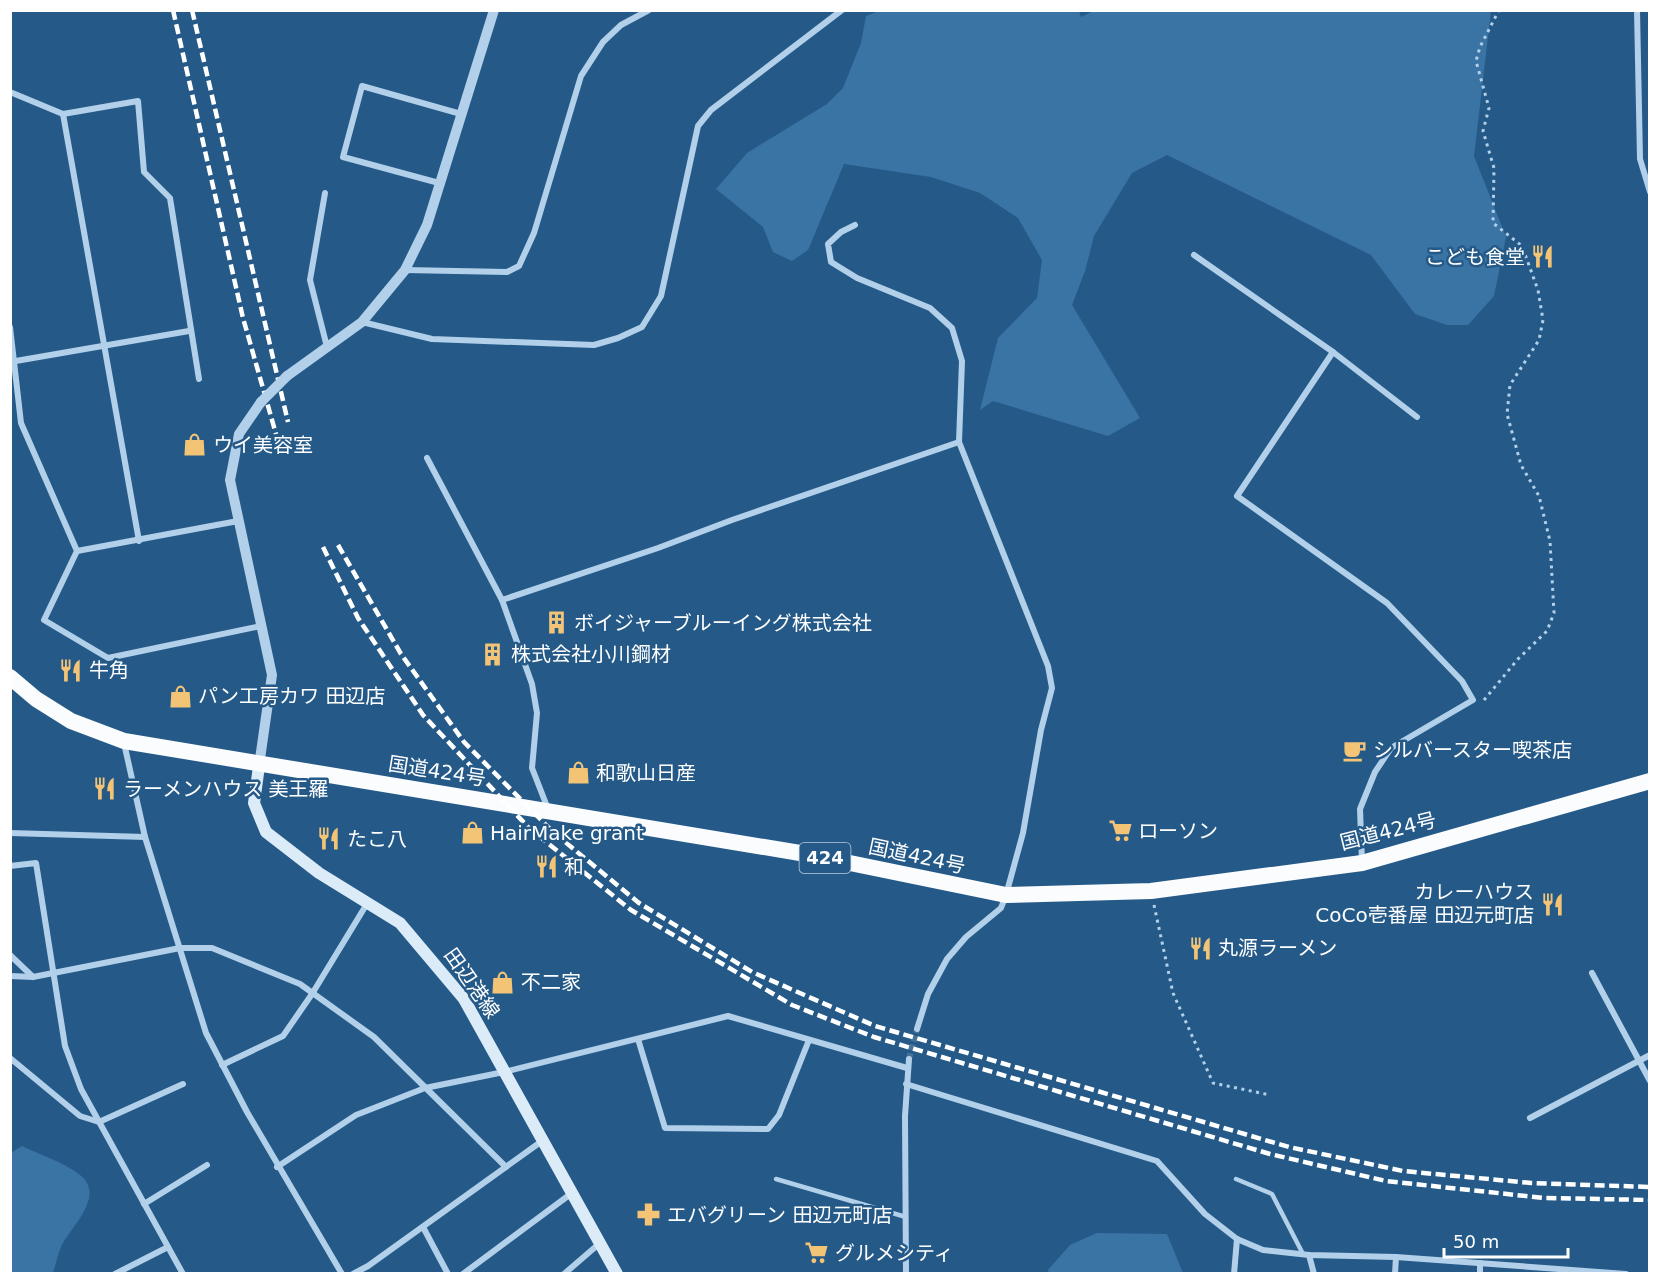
<svg xmlns="http://www.w3.org/2000/svg" width="1660" height="1284" font-family="'DejaVu Sans','Noto Sans JP',sans-serif">
	<style>
		.green { fill: #3a74a5 }
		.lines { fill: none; stroke-linecap: round; stroke-linejoin: round }
		.minor-tunnel { stroke: #46739a; stroke-width: 6; stroke-dasharray: 6 3; stroke-linecap: butt }
		.path { stroke: #b2d0e9; stroke-width: 3; stroke-dasharray: 3 4.5; stroke-linecap: butt }
		.service { stroke: #b2d0e9; stroke-width: 4.5 }
		.minor { stroke: #b2d0e9; stroke-width: 6 }
		.tertiary { stroke: #b2d0e9; stroke-width: 10 }
		.secondary { stroke: #dcebf8; stroke-width: 12 }
		.trunk { stroke: #fafcfe; stroke-width: 16 }
		.rail { stroke: #fff; stroke-width: 4.5; stroke-dasharray: 10 4.5; stroke-linecap: butt }
		.tertiary-bridge { stroke: #b2d0e9; stroke-width: 10 }
		.labels { text-anchor: middle; stroke-width: 5; stroke-linejoin: round; paint-order: stroke }
		.shield { fill: #255a88; stroke: #becedb; stroke-width: 1.5 }
		.shield-label { font-size: 18px; font-weight: bold; fill: #fff }
		.poi-label { font-size: 20px; fill: #fff; stroke: #255a88; text-anchor: start }
		.street-label { font-size: 20px; fill: #fff; stroke: #255a88 }
	</style>
	<rect width="100%" height="100%" fill="#255a88"/>
	<g class="green">
		<path d="M1079,11L1081,17L1095,10L1491,11L1474,156L1506,237L1494,296L1468,325H1447L1415,314L1371,255L1167,155L1132,173L1094,236L1085,271L1072,305L1140,418L1108,436L993,401L980,410L998,338L1037,298L1042,260L1018,218L980,193L931,177L844,164L808,250L792,261L773,252L763,227L716,189L747,153L827,104L843,88L861,43L866,16L881,10Z"/>
		<path d="M22,1146C40,1155 64,1162 80,1175C105,1195 74,1224 63,1243C58,1252 56,1264 53,1273H11V1153Z"/>
		<path d="M1097,1233L1167,1234L1183,1273H1049L1048,1270L1070,1245Z"/>
	</g>
	<g class="lines">
		<path class="minor-tunnel" d="M909,1059L917,1029"/>
		<g class="path">
			<path d="M1484,700L1518,659L1547,631L1554,613L1550,541L1539,496L1521,465L1507,414L1510,385L1539,340L1543,320L1538,290L1522,246L1493,223L1494,168L1483,131L1489,108L1476,61L1480,47L1499,10"/>
			<path d="M1154,905L1173,993L1213,1083L1270,1095"/>
		</g>
		<g class="service">
			<path d="M776,1179L906,1217"/>
			<path d="M1236,1179L1272,1194L1303,1254"/>
		</g>
		<g class="minor">
			<path d="M1637,10L1640,159L1650,192"/>
			<path d="M10,92L63,114L138,101L144,172L170,198L199,379"/>
			<path d="M63,114L139,541"/>
			<path d="M439,183L343,157L362,86L461,114"/>
			<path d="M325,193L310,280L327,347"/>
			<path d="M855,225L841,232L828,244L831,262L857,278L930,308L952,328L962,361L959,442L1048,666L1052,688L1041,730L1023,833L1006,895L1001,908L966,937L947,959L928,994L917,1029"/>
			<path d="M1194,255L1333,352L1417,417"/>
			<path d="M405,270L507,272L519,266L534,233L581,76L603,42L621,25L649,10"/>
			<path d="M362,322L432,339L594,345L618,338L642,327L661,296L698,126L711,110L842,10"/>
			<path d="M10,327L21,423L77,551L44,620L108,658L261,626"/>
			<path d="M1333,352L1237,496L1387,603L1462,681L1473,700L1391,748L1375,772L1360,809L1362,862"/>
			<path d="M10,362L189,331"/>
			<path d="M427,458L502,600"/>
			<path d="M77,551L238,521"/>
			<path d="M124,743L145,837L206,1033L247,1112L342,1274"/>
			<path d="M548,809L532,768L537,713L532,684L502,600L658,548L732,520L959,442"/>
			<path d="M10,833L145,837"/>
			<path d="M10,866L36,863L65,1046L81,1089L183,1274"/>
			<path d="M10,955L33,977"/>
			<path d="M1592,973L1650,1081"/>
			<path d="M10,976L33,977L180,948H212L300,984L374,1037L506,1167"/>
			<path d="M638,1039L665,1128L768,1129L779,1115L809,1040"/>
			<path d="M10,1058L80,1116L99,1122L183,1084"/>
			<path d="M222,1065L283,1036L312,994L368,902"/>
			<path d="M906,1084L1157,1161L1205,1214L1237,1239L1263,1250L1309,1255L1396,1257L1626,1274"/>
			<path d="M1530,1118L1650,1055"/>
			<path d="M277,1167L356,1115L425,1088L504,1072L728,1016L907,1068"/>
			<path d="M144,1204L207,1165"/>
			<path d="M423,1227L448,1274"/>
			<path d="M1309,1255L1314,1274"/>
			<path d="M115,1274L168,1247"/>
			<path d="M353,1274L368,1266L542,1141"/>
			<path d="M463,1274L572,1193"/>
			<path d="M564,1274L600,1243"/>
			<path d="M906,1274L905,1116L909,1059"/>
			<path d="M1234,1274L1237,1239"/>
			<path d="M1395,1274L1396,1257"/>
			<path d="M1480,1274V1263"/>
		</g>
		<g class="tertiary">
			<path d="M287,376L362,322L405,270L427,225L494,10"/>
			<path d="M259,766L272,675L230,480L239,434L261,402"/>
		</g>
		<path class="secondary" d="M259,766L254,803L266,832L319,873L400,923L464,999L617,1274"/>
		<path class="trunk" d="M10,677L36,699L71,721L124,741L806,854L1006,895L1151,891L1362,863L1650,781"/>
		<g class="rail">
			<path d="M173,10L243,318L276,434"/>
			<path d="M192,10L288,422"/>
			<path d="M338,545L401,654L464,742L553,832L639,903L752,972L875,1026L1289,1147L1403,1171L1531,1183L1650,1187"/>
			<path d="M323,547L358,618L423,715L529,828L631,910L792,1005L874,1037L1270,1154L1386,1181L1544,1198L1650,1200"/>
		</g>
		<path class="tertiary-bridge" d="M261,402L287,376"/>
	</g>
	<defs>
		<symbol id="restaurant-bare" viewBox="-9 -9 18 18"><path d="M-5-6h1v4h1v-4h1v4h1v-4h1v5L-1.5 .5V6h-2V.5L-5-1ZM5-6V6H3V1.5H1.5Q1.5-4 5-6Z" fill="#f3c376" stroke="#255a88" stroke-width="2.5" paint-order="stroke"/></symbol>
		<symbol id="shop-bare" viewBox="-9 -9 18 18"><path d="M-5-2.5h2.3a2.7 3.5 0 0 1 5.4 0H5L5.5 6h-11ZM-1.5-2.5h3a1.5 2.3 0 0 0-3 0Z" fill="#f3c376" stroke="#255a88" stroke-width="2.5" paint-order="stroke"/></symbol>
		<symbol id="building-bare" viewBox="-9 -9 18 18"><path d="M-4-6H4V6H1V3H-1V6H-4ZM-2.5-4.3h1.7v1.8h-1.7ZM.8-4.3h1.7v1.8H.8ZM-2.5-1h1.7V.8h-1.7ZM.8-1h1.7V.8H.8Z" fill="#f3c376" stroke="#255a88" stroke-width="2.5" paint-order="stroke"/></symbol>
		<symbol id="cafe-bare" viewBox="-9 -9 18 18"><path d="M-5.5-4.5H6V0H3Q3 3.5 0 3.5H-2.5Q-5.5 3.5-5.5 0ZM3-3.2v2h1.7v-2ZM-6 4.5H4V6H-6Z" fill="#f3c376" stroke="#255a88" stroke-width="2.5" paint-order="stroke"/></symbol>
		<symbol id="supermarket-bare" viewBox="-9 -9 18 18"><path d="M-6-5.5h2.5l.6 2H6L4.5 2H-2.5L-4.4-4H-6ZM-1.5 3.2a1.3 1.3 0 1 0 .1 0ZM3 3.2a1.3 1.3 0 1 0 .1 0Z" fill="#f3c376" stroke="#255a88" stroke-width="2.5" paint-order="stroke"/></symbol>
		<symbol id="pharmacy-bare" viewBox="-9 -9 18 18"><path d="M-2-6h4v4h4v4h-4v4h-4v-4h-4v-4h4Z" fill="#f3c376" stroke="#255a88" stroke-width="2.5" paint-order="stroke"/></symbol>
	</defs>
	<g fill-rule="evenodd">
		<use href="#restaurant-bare" x="1526" y="240" width="33" height="33"/>
		<use href="#shop-bare" x="178" y="428" width="33" height="33"/>
		<use href="#building-bare" x="540" y="606" width="33" height="33"/>
		<use href="#building-bare" x="476" y="638" width="33" height="33"/>
		<use href="#restaurant-bare" x="54" y="654" width="33" height="33"/>
		<use href="#shop-bare" x="164" y="680" width="33" height="33"/>
		<use href="#cafe-bare" x="1338" y="734" width="33" height="33"/>
		<use href="#shop-bare" x="562" y="756" width="33" height="33"/>
		<use href="#restaurant-bare" x="88" y="772" width="33" height="33"/>
		<use href="#supermarket-bare" x="1104" y="814" width="33" height="33"/>
		<use href="#shop-bare" x="456" y="816" width="33" height="33"/>
		<use href="#restaurant-bare" x="312" y="822" width="33" height="33"/>
		<use href="#restaurant-bare" x="530" y="850" width="33" height="33"/>
		<use href="#restaurant-bare" x="1536" y="888" width="33" height="33"/>
		<use href="#restaurant-bare" x="1184" y="932" width="33" height="33"/>
		<use href="#shop-bare" x="486" y="966" width="33" height="33"/>
		<use href="#pharmacy-bare" x="632" y="1198" width="33" height="33"/>
		<use href="#supermarket-bare" x="800" y="1236" width="33" height="33"/>
	</g>
	<g class="labels">
		<rect class="shield" x="799.5" y="843" width="51" height="30" rx="4.5"/>
		<g class="shield-label">
			<text x="825" y="864">424</text>
		</g>
		<g class="poi-label">
			<text x="1525" y="264" text-anchor="end">こども食堂</text>
			<text x="213" y="452">ウイ美容室</text>
			<text x="574" y="630">ボイジャーブルーイング株式会社</text>
			<text x="511" y="661">株式会社小川鋼材</text>
			<text x="89" y="677">牛角</text>
			<text x="198" y="703">パン工房カワ 田辺店</text>
			<text x="1373" y="757">シルバースター喫茶店</text>
			<text x="596" y="780">和歌山日産</text>
			<text x="123" y="796">ラーメンハウス 美王羅</text>
			<text x="1138" y="838">ローソン</text>
			<text x="490" y="840">HairMake grant</text>
			<text x="347" y="846">たこ八</text>
			<text x="564" y="874">和</text>
			<text x="1534" y="899" text-anchor="end">カレーハウス<tspan x="1534" dy="23">CoCo壱番屋 田辺元町店</tspan></text>
			<text x="1218" y="955">丸源ラーメン</text>
			<text x="521" y="989">不二家</text>
			<text x="667" y="1222">エバグリーン 田辺元町店</text>
			<text x="835" y="1260">グルメシティ</text>
		</g>
		<g class="street-label">
			<text transform="translate(437 771) rotate(9)" y="7">国道424号</text>
			<text transform="translate(1388 831) rotate(-14)" y="7">国道424号</text>
			<text transform="translate(917 856) rotate(12)" y="7">国道424号</text>
			<text transform="translate(472 983) rotate(55)" y="7">田辺港線</text>
		</g>
	</g>
	<rect width="1660" height="1284" fill="none" stroke="#ffffff" stroke-width="24"/>
	<path d="M1444 1248v9h124v-9" fill="none" stroke="#ffffff" stroke-width="3"/>
	<text x="1453" y="1248" font-size="18" fill="#ffffff" stroke="#255a88" stroke-width="4.5" paint-order="stroke">50 m</text>
</svg>
